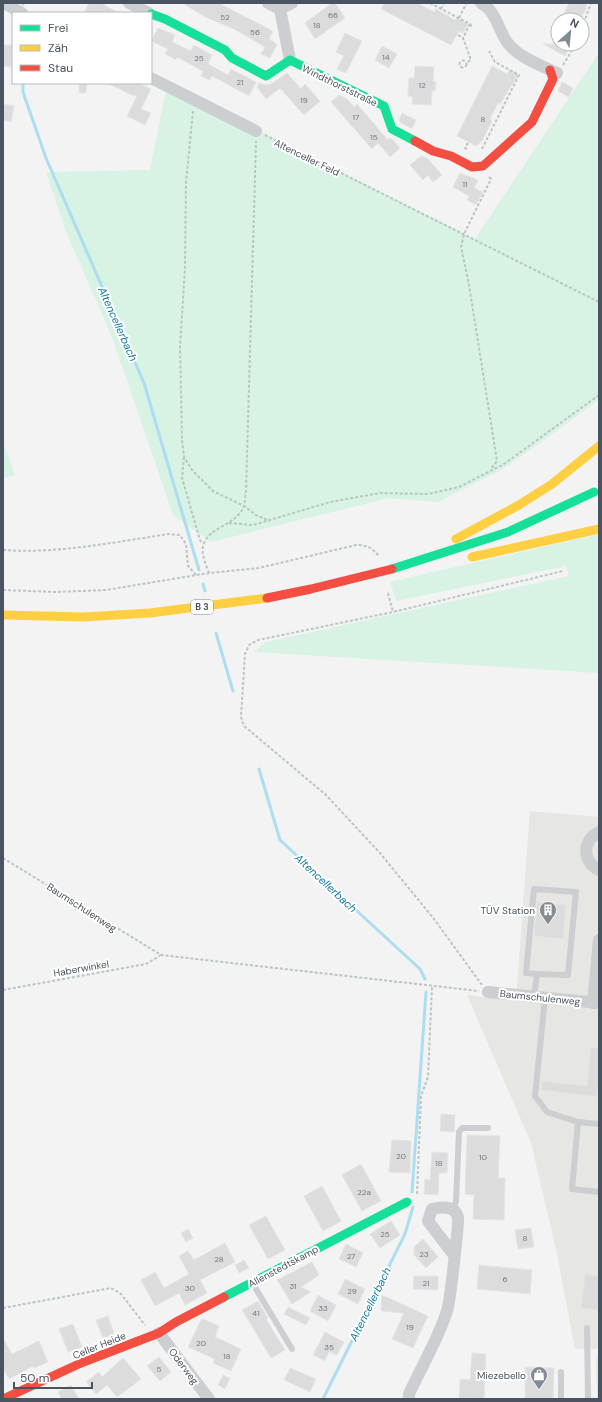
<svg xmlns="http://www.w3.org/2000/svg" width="602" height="1402" font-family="'DM Sans',sans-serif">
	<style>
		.commercial { fill: #e6e6e2 }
		.green { fill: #d8f2e3 }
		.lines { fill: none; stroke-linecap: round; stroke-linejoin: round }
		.stream { stroke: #acdef0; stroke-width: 3 }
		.building { fill: #dcdcdd; stroke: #e4e5e6 }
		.path { stroke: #bac6c3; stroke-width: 2; stroke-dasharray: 3 2; stroke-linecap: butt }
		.lane { stroke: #cdced1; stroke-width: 6 }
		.street { stroke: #cdced1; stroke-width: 12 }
		.fast { stroke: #16e098; stroke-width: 9 }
		.slow { stroke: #ffcf43; stroke-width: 9 }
		.jam { stroke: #f24e42; stroke-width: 9 }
		.labels { text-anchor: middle; stroke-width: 4; stroke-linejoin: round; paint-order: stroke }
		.number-label { font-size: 8px; fill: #6e7780 }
		.shield { fill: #fff; stroke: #808790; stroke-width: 1 }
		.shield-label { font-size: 9px; font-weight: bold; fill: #495460 }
		.street-label { font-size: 10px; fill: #495460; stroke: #fff }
		.poi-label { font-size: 10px; fill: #495460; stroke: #fff; text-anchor: end }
		.water-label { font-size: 11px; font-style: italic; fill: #0a7aa3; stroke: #fff }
	</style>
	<rect width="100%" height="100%" fill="#f3f3f3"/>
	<g class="commercial">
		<path d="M530,811L599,817V1349H575L556,1249L531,1143L467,995L516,1001Z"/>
		<path d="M599,1351V1399H597L596,1360Z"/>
	</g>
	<g class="green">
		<path d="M599,53V400L505,468L438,502L389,498L211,542L173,515L112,337L66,232L46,172L150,170L167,85L475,239Z"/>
		<path d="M3,442L15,475L3,478Z"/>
		<path d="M599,534V673L254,652L266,642L569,576L566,566L396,601L390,582Z"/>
	</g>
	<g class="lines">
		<g class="stream">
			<path d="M23,4V3"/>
			<path d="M23,83V92L46,158L144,383L199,570"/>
			<path d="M203,584L205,591"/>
			<path d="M216,633L233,691"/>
			<path d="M259,769L280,840L420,969L425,979"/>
			<path d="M412,1192L426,992"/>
			<path d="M323,1399L405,1234L413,1207"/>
		</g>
	</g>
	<g class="building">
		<path d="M89,3H105L104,5L119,13H84Z"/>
		<path d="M182,3H223L222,5L273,31L269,39L277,44L270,58L261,54L265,47L232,28L205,17Z"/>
		<path d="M332,3H335L345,18L315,39L305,23Z"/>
		<path d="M384,3H417L434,12L436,9L455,20L457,18L468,24L463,33L459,31L451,45L381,9Z"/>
		<path d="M569,3H587L585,7H587L580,20H561Z"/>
		<path d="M158,28L175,35L172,42L191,51L194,45L212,55L208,64L228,75L231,69L256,82L249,96L212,76L210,80L201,76L203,71L177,57L176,60L165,54L168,49L151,41Z"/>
		<path d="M345,33L362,41L346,73L337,69L344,56L336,52Z"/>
		<path d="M543,44H571L565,56Z"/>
		<path d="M3,45H12L11,67L3,66Z"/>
		<path d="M382,46L397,54L389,68L375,60Z"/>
		<path d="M415,66L434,67L433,81L436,82L435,91H432L431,105L412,104L413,97L408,96L409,78H414Z"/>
		<path d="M492,66L507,74L509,70L518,75L500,104L498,103L490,119L492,121L482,141L476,146L457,136Z"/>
		<path d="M287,73L301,89L305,84L320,101L304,115L280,88L266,99L257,87L259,83L266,85L271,84Z"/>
		<path d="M562,82L573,88L569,97L558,91Z"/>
		<path d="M79,83H87L86,93H79Z"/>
		<path d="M107,83H138L151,89L141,109L151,113L145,125L127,116L137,96L132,95Z"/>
		<path d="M339,95L347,99L354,107L357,104L388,140L389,138L393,140L400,148L390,157L378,143L372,149L331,102Z"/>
		<path d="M3,104L14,106L11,122L3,120Z"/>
		<path d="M402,113L416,120L412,129L400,122L399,120Z"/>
		<path d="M421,156L428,159L442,175L433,182L428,175L423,180L410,165Z"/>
		<path d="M460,173L478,180L474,188L483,192L476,205L467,200L469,196L453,187Z"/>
		<path d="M537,902L566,905L563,939L534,936Z"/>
		<path d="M591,1047L599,1048V1090H597V1097L541,1090L542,1081L587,1086Z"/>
		<path d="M441,1114L455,1115L454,1132L440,1131Z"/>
		<path d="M467,1135L500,1136L498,1178H505L504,1220L473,1219L474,1195L465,1194Z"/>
		<path d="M392,1140L411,1141L410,1173L389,1172Z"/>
		<path d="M432,1152L448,1153L447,1173H439L438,1195L424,1194L425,1179L430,1180Z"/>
		<path d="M361,1164L381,1201L362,1211L342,1175Z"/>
		<path d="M322,1186L341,1221L323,1231L304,1196Z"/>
		<path d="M266,1216L285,1250L268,1259L249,1225Z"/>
		<path d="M391,1221L400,1235L380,1248L370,1234Z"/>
		<path d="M531,1228L534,1247L518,1249L515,1230Z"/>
		<path d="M188,1229L193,1238L186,1242L181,1233Z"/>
		<path d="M423,1239L438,1257L426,1268L414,1255V1247Z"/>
		<path d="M225,1243L235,1262L200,1280L207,1293L185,1305L179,1293L155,1306L141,1280L155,1272L164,1288L189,1274L179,1256L188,1251L194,1260Z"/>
		<path d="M346,1244L363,1253L356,1267L339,1259Z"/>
		<path d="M244,1260L249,1268L239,1273L235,1265Z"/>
		<path d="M312,1262L319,1275L301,1287L311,1292L292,1304L277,1280Z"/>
		<path d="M479,1265L532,1270L530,1294L477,1289Z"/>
		<path d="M585,1274L599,1276V1310L581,1308Z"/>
		<path d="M414,1276H438V1290L413,1289Z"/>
		<path d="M345,1279L365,1289L358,1304L338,1294Z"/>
		<path d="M318,1295L336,1305L328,1321L310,1311Z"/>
		<path d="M382,1295L428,1316L413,1348L392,1339L404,1313L381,1311Z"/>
		<path d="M258,1301L268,1318L266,1319L285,1350L271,1358L242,1310Z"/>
		<path d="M288,1307L310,1318L306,1325L284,1314Z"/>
		<path d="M108,1316L114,1334L103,1338L96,1320Z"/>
		<path d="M203,1319L219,1326L215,1337L241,1349L231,1371L213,1363L215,1359L188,1347L201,1320Z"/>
		<path d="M73,1324L82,1347L68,1352L59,1329Z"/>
		<path d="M325,1332L344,1342L337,1355L329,1352L325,1361L313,1355Z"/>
		<path d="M3,1338L12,1354L39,1341L48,1362L34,1368L33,1366L9,1379L3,1368Z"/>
		<path d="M472,1353L486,1354L484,1399L459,1398L460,1379L470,1380Z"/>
		<path d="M159,1357L171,1372L160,1381L147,1366Z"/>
		<path d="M123,1358L141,1379L117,1397L107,1385L96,1394L86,1382L99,1372L102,1377Z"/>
		<path d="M525,1367L554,1368L553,1399H525Z"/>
		<path d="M290,1368L316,1379L310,1392L284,1380Z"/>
		<path d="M223,1375L230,1378L225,1389L218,1385Z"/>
		<path d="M71,1385L79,1399H62L58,1392Z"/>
	</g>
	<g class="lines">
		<g class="path">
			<path d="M430,3L470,24L463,38"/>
			<path d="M441,9L444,3"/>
			<path d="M459,18L466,4"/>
			<path d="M470,24L473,28"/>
			<path d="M582,28L591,3"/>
			<path d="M458,35L463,38L471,60L466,63"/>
			<circle cx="463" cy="64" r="3.5"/>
			<path d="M563,65L576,44"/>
			<path d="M193,111L186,182L185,268L180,346L182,439L184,457L192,470L213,491L244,506L256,515L270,521"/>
			<path d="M265,135L599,302"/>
			<path d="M467,149L465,148L468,143"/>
			<path d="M482,149L519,75L495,62L489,51"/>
			<path d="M489,177L491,179L464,234L461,247L469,285L497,461L491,469"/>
			<path d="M184,457L182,478L200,540L203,544"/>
			<path d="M229,523L253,525L330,502L380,493L428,494L459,487L504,464L599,395"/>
			<path d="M3,550C58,554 115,542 169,534L180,535L186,544L188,566L196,575"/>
			<path d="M209,573C206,565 200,552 204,543C211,526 237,525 244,506C245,502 245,496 246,491L256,141"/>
			<path d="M3,590L56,592L106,590L209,573L259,568L356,545C367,545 372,548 379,556"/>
			<path d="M388,593L393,612"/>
			<path d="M3,858L161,955L479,991"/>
			<path d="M482,985L434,919L380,853L326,795L244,726L241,717L245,654L249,645L258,640L393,612L563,571"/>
			<path d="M3,990L146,964L161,955"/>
			<path d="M417,1194L421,1096L428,1077L432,986"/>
			<path d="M3,1308L111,1288L121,1294L145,1325"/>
		</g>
		<g class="lane">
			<path d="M534,997L537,974L568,975L576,892L534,889L526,973L537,974"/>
			<path d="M545,998L535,1096L547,1112L578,1122L599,1124"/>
			<path d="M578,1122L572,1189L599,1192"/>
			<path d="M453,1210L456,1201L459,1132L462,1128H488"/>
			<path d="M253,1284L292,1349"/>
			<path d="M587,1328L588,1399"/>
			<path d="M561,1399V1372"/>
		</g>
		<g class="street">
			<path d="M3,3L22,13"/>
			<path d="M129,3L149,13"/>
			<path d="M268,3L280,9L292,3"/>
			<path d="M481,3C496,11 498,29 507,42C518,57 540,65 557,73"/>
			<path d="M280,9L290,60"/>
			<path d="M151,78L256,131"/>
			<path d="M599,832C582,840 582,862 599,870"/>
			<path d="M488,992L599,1003"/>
			<path d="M593,1003L599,940"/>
			<path d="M159,1333L209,1399"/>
			<path d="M409,1399V1394C421,1368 439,1337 447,1311C450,1303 459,1222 458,1217C455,1205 440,1207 432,1209L428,1221L454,1255"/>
		</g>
		<g class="fast">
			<path d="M151,14L165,19L225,50L232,58L266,76L290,60L384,106L392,129L415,141"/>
			<path d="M392,569L508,532L594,492"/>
			<path d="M224,1297L407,1202"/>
		</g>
		<g class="slow">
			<path d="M456,539L519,505L552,484L599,446"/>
			<path d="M472,557L599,529"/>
			<path d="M3,615L83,617L150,613L267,598"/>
		</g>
		<g class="jam">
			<path d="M415,141L433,151L451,156L472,167L483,166L532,122L553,79L550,70"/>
			<path d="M267,598L311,589L392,569"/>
			<path d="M3,1399L81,1363L159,1333L176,1322L224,1297"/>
		</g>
	</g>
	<defs>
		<symbol id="building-pin" viewBox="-11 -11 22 30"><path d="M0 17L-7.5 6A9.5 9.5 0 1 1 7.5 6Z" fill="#848c93" stroke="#fff"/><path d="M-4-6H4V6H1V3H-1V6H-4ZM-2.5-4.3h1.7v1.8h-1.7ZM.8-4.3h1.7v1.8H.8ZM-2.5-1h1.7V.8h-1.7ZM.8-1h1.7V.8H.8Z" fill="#fff"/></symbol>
		<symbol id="shop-pin" viewBox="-11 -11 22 30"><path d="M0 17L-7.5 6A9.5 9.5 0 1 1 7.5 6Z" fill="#848c93" stroke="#fff"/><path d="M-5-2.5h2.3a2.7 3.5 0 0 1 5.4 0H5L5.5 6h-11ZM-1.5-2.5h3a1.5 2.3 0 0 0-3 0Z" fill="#fff"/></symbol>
	</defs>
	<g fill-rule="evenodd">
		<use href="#building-pin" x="538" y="900" width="20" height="27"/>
		<use href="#shop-pin" x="529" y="1365" width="20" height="27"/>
	</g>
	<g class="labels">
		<g class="number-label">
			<text x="333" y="18">66</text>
			<text x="225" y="20">52</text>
			<text x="317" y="28">18</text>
			<text x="255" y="35">56</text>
			<text x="386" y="60">14</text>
			<text x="199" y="61">25</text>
			<text x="240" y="85">21</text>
			<text x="422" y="88">12</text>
			<text x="304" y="103">19</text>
			<text x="356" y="120">17</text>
			<text x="483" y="122">8</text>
			<text x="374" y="140">15</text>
			<text x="465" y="187">11</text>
			<text x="401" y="1159">20</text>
			<text x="483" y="1160">10</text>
			<text x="439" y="1166">18</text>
			<text x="364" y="1195">22a</text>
			<text x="385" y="1237">25</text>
			<text x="525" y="1241">8</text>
			<text x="424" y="1257">23</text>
			<text x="351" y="1259">27</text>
			<text x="219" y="1262">28</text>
			<text x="505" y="1282">6</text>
			<text x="426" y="1286">21</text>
			<text x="293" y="1289">31</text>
			<text x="190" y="1291">30</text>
			<text x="352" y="1294">29</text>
			<text x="323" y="1311">33</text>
			<text x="256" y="1316">41</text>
			<text x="410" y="1330">19</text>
			<text x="201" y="1346">20</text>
			<text x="329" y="1350">35</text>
			<text x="227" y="1359">18</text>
			<text x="159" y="1372">5</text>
		</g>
		<rect class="shield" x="191" y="600" width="22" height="14" rx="3"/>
		<g class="shield-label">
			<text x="202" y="610">B 3</text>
		</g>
		<g class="street-label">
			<text transform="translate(340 85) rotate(26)" y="4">Windthorststraße</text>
			<text transform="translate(307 157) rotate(26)" y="4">Altenceller Feld</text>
			<text transform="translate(82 907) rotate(33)" y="4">Baumschulenweg</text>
			<text transform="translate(81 968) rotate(-10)" y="4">Haberwinkel</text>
			<text transform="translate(540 997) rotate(6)" y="4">Baumschulenweg</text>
			<text transform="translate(283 1266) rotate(-28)" y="4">Allenstedtskamp</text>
			<text transform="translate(99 1345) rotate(-22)" y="4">Celler Heide</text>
			<text transform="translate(184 1366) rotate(53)" y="4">Oderweg</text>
		</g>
		<g class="poi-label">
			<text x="535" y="914">TÜV Station</text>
			<text x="526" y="1379">Miezebello</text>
		</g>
		<g class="water-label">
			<text transform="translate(118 324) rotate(66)" y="4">Altencellerbach</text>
			<text transform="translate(326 883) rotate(43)" y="4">Altencellerbach</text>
			<text transform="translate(370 1304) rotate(-64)" y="4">Altencellerbach</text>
		</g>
	</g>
	<rect width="602" height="1402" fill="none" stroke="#495460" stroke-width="8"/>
	<rect x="12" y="12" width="140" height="72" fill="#ffffff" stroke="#b6bbbf"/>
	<rect x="20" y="25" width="20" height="6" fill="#16e098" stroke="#b6bbbf"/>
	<text x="48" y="32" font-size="12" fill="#495460">Frei</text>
	<rect x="20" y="45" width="20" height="6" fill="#ffcf43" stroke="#b6bbbf"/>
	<text x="48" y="52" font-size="12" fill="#495460">Zäh</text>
	<rect x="20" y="65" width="20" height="6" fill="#f24e42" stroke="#b6bbbf"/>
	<text x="48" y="72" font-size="12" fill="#495460">Stau</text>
	<g transform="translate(570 32) rotate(27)"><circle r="19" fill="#ffffff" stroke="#b6bbbf"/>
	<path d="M0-3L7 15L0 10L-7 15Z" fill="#848c93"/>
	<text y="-6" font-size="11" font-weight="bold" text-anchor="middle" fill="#495460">N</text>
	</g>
	<path d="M14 1382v6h78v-6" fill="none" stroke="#495460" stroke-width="2"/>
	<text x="20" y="1382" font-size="12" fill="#495460" stroke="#ffffff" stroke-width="3" paint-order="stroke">50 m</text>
</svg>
